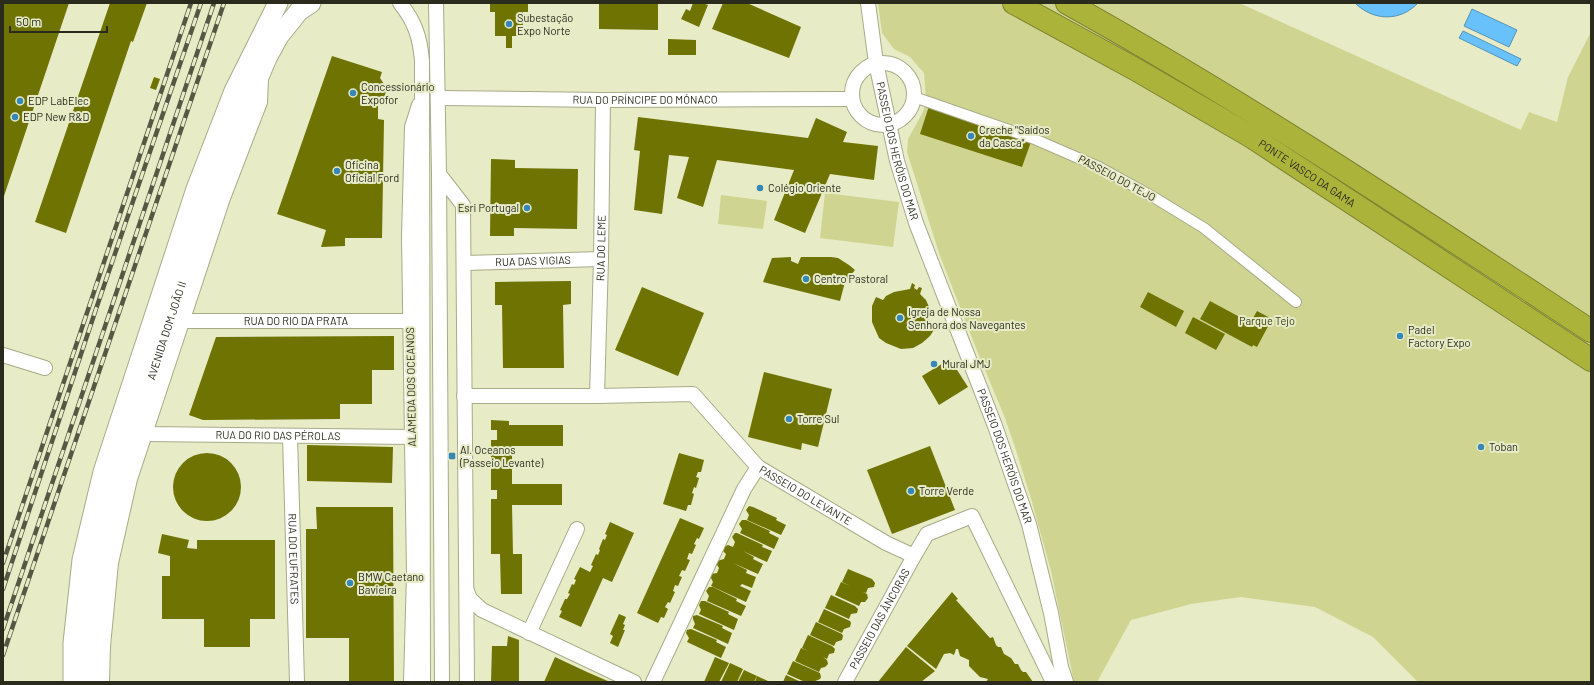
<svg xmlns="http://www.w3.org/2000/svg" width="1594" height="685" font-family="Barlow,sans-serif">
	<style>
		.green { fill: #cfd591 }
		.water { fill: #68c1fa; stroke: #5594b8 }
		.building { fill: #6f7301 }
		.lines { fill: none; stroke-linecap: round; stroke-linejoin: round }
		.pedestrian-casing { stroke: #a7ab88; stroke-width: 12 }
		.minor-casing { stroke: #a7ab88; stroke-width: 16 }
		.secondary-casing { stroke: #a7ab88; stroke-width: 21 }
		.motorway-casing { stroke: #7e8330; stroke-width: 24 }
		.pedestrian { stroke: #fff; stroke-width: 10 }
		.minor { stroke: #fff; stroke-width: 14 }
		.secondary { stroke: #fff; stroke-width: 19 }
		.motorway { stroke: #acb33a; stroke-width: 22 }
		.rail-casing { stroke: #565844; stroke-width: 4.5 }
		.rail { stroke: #e7ebc6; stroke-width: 3; stroke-dasharray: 9; stroke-linecap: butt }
		.poi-dot { fill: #3587b8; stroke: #e7ebc6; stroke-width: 1.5 }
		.labels { text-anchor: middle; stroke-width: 4; stroke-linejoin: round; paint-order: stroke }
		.poi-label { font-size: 11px; fill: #2a2b1d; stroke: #e7ebc6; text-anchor: start }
		.street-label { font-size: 11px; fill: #2a2b1d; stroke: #e7ebc6 }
		.park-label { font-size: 11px; fill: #3b3e16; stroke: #e7ebc6 }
	</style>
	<rect width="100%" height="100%" fill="#e7ebc6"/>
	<g class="green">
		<path d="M878,3H1239L1521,130L1529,112L1557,122L1568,77L1591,32V682H1418L1373,637L1315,607L1241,597L1191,604L1131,620L1097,682H1074L1051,571L1032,502L1016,450L1005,418L978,353L940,256L907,152L908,139L923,112L926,101L924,73L910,57L894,49L882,33Z"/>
		<path d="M825,193L899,202L893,247L820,238Z"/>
		<path d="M721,195L767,201L763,229L718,224Z"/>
	</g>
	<g class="water">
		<path d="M1355,3H1418C1400,22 1373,21 1355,3Z"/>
		<path d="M1472,9L1517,30L1509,47L1464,26Z"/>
		<path d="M1463,31L1521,59L1517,66L1459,38Z"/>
	</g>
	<g class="building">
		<path d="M3,3H69L3,199Z"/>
		<path d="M110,3H147L133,42L131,41L66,233L35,222Z"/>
		<path d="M490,3H528V12H523V36H512V48H506V36H495V12H490Z"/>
		<path d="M599,3H658V30L599,29Z"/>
		<path d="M693,3H702L708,5L699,27L681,19L686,9L690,11Z"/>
		<path d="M723,3H747L801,27L789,58L712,29Z"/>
		<path d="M668,39L696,40V55H668Z"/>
		<path d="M332,56L382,72L380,78L386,87V91L384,99L378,103V119L384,120L382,238H345V246L321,247L326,230L277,214Z"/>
		<path d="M154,77L160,79L156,90L150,88Z"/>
		<path d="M929,106L1032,139L1022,167L920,134Z"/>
		<path d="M638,117L808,138L816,118L847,132L843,142L878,146L874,180L830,174L805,233L774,220L794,170L717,160L703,207L677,198L689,157L669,155L662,214L634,210L640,151L634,150Z"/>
		<path d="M491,159L515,160V168L578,169L577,229L514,228V236H490Z"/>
		<path d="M791,257V261L798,264L801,257H831L838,258L849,265L855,270L845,282L840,301L763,282L772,258Z"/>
		<path d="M571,281V304L563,305L564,368H503L502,305H495V282Z"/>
		<path d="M912,283L915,285L914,288L917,290L919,287L922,288L920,294L926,300L929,307V321L937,325L930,336L922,343L913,348L901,349L886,343L879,338L872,322V306L876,297L883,300L886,296L894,292L910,289Z"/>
		<path d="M642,287L704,313L678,376L615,350Z"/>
		<path d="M1148,292L1184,311L1176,327L1140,307Z"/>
		<path d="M1210,301L1247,321L1245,324L1248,327L1257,311L1272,319L1257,347L1253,345L1252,347L1200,319Z"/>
		<path d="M1193,317L1225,334L1216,350L1185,333Z"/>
		<path d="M394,336V370H372V404H340V419L203,420L189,415L216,337Z"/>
		<path d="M950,359L968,387L939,405L922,376Z"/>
		<path d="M764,372L832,389L818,447L802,443L801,450L748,437Z"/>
		<path d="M491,420L509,421V425H563V446H512V484H562V505H512L513,554H522V594H501L500,554H491V499H497V490H491V440H497V430H491Z"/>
		<path d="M307,445L393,447L392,483L307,481Z"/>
		<path d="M930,446L955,510L892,534L867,470Z"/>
		<circle cx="207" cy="487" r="34"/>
		<path d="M679,453L704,460L701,472H698L696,477L699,478L696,488L694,487L692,493L694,494L691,505H688L686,511L663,504Z"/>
		<path d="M749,506L753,507L777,518L776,520L786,525L781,535L747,520L749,515L746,510Z"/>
		<path d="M316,507H393L394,681H349V638H306V529H317Z"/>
		<path d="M680,518L704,528L699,539L697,538L694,544L696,545L692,554L689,553L687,559L690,560L685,571L682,570L679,576L682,577L678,586L675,585L673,591L675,592L670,603L668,602L665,607L668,609L664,618L661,617L658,623L637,613Z"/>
		<path d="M742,520H746L770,531L769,533L779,538L774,549L740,533L742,529L739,524Z"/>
		<path d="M610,522L634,533L612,582L603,578L581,627L559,617L562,611L560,610L565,599H567L570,594L568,593L572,584L574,585L576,580L574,579L580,567L590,572L593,566L591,565L596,554L598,555L600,550L599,549L603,539L605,540L607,535L605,534Z"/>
		<path d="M735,533H737L763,545L762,547L772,551L767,562L743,551L754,557L753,559L763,564L758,574L733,563L747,570L746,573L756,577L752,588L742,584L740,586L751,591L746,602L711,586L713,582L711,578V574L717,573L719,568L717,565V561L724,559L726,554L723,551L724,547L728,545L733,547L735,542L732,537Z"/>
		<path d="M162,534L189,540L187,548L197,549V540H275V619H250V647H204V619H162V576H170V556L158,553Z"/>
		<path d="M848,569L872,579L875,583L874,587L868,588L866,593L863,592L867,594L868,598L865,602H861L859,606L835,595L841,582L850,586L842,582Z"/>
		<path d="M709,587H713L737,599L736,601L746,606L741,616L707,601L709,596L706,591Z"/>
		<path d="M952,592L958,599L956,600L990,638L993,637L996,645L998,647H1001L1004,654L1011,658L1015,664H1018L1021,670L1023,672H1026L1033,682H986L988,679L980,677L969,666V660L960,656L958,649H956L954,655L950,653L944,654L936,669L907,646Z"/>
		<path d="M831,595L855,606L858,609L857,613L851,614L849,619L825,608Z"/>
		<path d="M701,601H705L729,612L728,614L738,619L734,630L699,614L701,610L699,605Z"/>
		<path d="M824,609L850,621L851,623L850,627L844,629L842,633L818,622Z"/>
		<path d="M619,614L626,617L623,624L625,625L623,630H625L618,647L610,643L613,636L610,634Z"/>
		<path d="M697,615L723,626L722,628L732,633L728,644L693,628L695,624L693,619V616Z"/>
		<path d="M816,622L842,634L843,636L842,640L836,642L834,646L810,635Z"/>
		<path d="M691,629L717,640L716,642L726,647L721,658L687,642L689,638L686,633L687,630Z"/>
		<path d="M808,635L832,646L835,649L834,653L829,654L827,659L823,657L827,660L828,664L825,667L821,668L819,672L795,661L801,648L808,651L802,648Z"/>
		<path d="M508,636L519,640V682H491L492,646H507Z"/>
		<path d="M906,647L935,671L921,682H878Z"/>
		<path d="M555,657L587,672L610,682H544Z"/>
		<path d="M715,657L729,663L719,682H704Z"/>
		<path d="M793,661L820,673L821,677L820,679L813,682H805L787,674Z"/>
		<path d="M730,663L743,669L737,682H721Z"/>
		<path d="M744,670L757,676L754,682H738Z"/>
		<path d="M786,675L801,682H783Z"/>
		<path d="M757,676L770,682H755Z"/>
	</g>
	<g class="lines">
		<defs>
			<path id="pedestrian" d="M914,97L1032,138L1099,167L1155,198L1204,228L1296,302"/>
			<g id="minor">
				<path d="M400,3C415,22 420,37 422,61L423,682"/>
				<path d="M436,3L439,174L442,682"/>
				<path id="s1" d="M868,3L876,63L897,161L916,223L995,426L1029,524L1051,613L1061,667L1066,682"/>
				<circle cx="883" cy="94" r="31"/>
				<path id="s2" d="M439,98L603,100L852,99"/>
				<path d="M439,174L463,205L467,682"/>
				<path id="s3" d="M464,263L601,259"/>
				<path id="s4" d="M183,321H410"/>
				<path d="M3,355L45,368"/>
				<path id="s5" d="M464,396H597L693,394L758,467L886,543L914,556L927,534L972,516L1053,682"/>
				<path id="s6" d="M597,396L601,259L603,100"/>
				<path id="s7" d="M145,434L412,437"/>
				<path id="s8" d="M290,436L297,682"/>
				<path d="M467,591L470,599L482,610L634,682"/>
				<path d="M529,633L577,529"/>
				<path d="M102,682L103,646L111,563L130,479L223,198L260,102L261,79"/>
				<path d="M411,682L414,574L409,236L412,127L419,105"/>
				<path d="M653,682L744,489L758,467"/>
				<path id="s9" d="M845,682L914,556"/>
			</g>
			<g id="secondary">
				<path d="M73,682V643L82,560L103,472L196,189L234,91L278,3"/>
				<path id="s10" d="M89,682V644L98,563L119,477L211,194L250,98L267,58L279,36L299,11L311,3"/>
			</g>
			<g id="motorway">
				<path id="s11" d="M1014,3L1135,69L1252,137L1591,360"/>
				<path d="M1067,3C1247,103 1419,218 1591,331"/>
			</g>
		</defs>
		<use href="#pedestrian" class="pedestrian-casing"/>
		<use href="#minor" class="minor-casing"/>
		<use href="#secondary" class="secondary-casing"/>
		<use href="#motorway" class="motorway-casing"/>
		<use href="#pedestrian" class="pedestrian"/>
		<use href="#minor" class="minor"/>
		<use href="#secondary" class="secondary"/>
		<use href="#motorway" class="motorway"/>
		<defs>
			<g id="rail">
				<path d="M3,563L191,3"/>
				<path d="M3,589L96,309L201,3"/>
				<path d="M3,629L214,3"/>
				<path d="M3,655L224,3"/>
			</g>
		</defs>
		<use href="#rail" class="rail-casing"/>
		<use href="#rail" class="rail"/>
	</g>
	<g class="poi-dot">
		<circle cx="509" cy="24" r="4"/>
		<circle cx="353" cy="93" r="4"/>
		<circle cx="20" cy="101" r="4"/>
		<circle cx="15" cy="117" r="4"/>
		<circle cx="971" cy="136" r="4"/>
		<circle cx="337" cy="171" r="4"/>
		<circle cx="760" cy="188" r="4"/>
		<circle cx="527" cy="208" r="4"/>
		<circle cx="806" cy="279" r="4"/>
		<circle cx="900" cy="318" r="4"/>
		<circle cx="1400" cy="336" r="4"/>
		<circle cx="934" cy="364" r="4"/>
		<circle cx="789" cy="419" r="4"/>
		<circle cx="1481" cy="447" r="4"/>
		<rect x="448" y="452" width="8" height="8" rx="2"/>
		<circle cx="911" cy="491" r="4"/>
		<circle cx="350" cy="583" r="4"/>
	</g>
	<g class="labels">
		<g class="poi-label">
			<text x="517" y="22">Subestação<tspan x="517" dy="13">Expo Norte</tspan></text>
			<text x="361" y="91">Concessionário<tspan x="361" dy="13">Expofor</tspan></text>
			<text x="28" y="105">EDP LabElec</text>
			<text x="23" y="121">EDP New R&amp;D</text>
			<text x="979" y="134">Creche "Saídos<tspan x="979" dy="13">da Casca"</tspan></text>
			<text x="345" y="169">Oficina<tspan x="345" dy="13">Oficial Ford</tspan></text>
			<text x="768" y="192">Colégio Oriente</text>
			<text x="519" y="212" text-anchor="end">Esri Portugal</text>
			<text x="814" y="283">Centro Pastoral</text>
			<text x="908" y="316">Igreja de Nossa<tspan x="908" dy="13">Senhora dos Navegantes</tspan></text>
			<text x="1408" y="334">Padel<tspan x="1408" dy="13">Factory Expo</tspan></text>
			<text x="942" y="368">Mural JMJ</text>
			<text x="797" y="423">Torre Sul</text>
			<text x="1489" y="451">Toban</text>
			<text x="460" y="454">Al. Oceanos<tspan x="460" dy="13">(Passeio Levante)</tspan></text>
			<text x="919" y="495">Torre Verde</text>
			<text x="358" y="581">BMW Caetano<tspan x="358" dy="13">Bavieira</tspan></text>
		</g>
		<g class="street-label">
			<text dy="4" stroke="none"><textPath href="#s2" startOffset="206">RUA DO PRÍNCIPE DO MÓNACO</textPath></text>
			<text dy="4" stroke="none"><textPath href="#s1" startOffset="151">PASSEIO DOS HERÓIS DO MAR</textPath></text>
			<text dy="4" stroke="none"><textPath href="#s11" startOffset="339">PONTE VASCO DA GAMA</textPath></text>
			<text transform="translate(1117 178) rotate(28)" y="4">PASSEIO DO TEJO</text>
			<text dy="4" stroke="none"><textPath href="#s6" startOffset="148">RUA DO LEME</textPath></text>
			<text dy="4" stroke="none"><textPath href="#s3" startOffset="69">RUA DAS VIGIAS</textPath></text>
			<text dy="4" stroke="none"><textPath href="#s4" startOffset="113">RUA DO RIO DA PRATA</textPath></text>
			<text dy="4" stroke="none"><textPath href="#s10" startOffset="362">AVENIDA DOM JOÃO II</textPath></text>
			<text transform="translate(411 387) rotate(-91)" y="4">ALAMEDA DOS OCEANOS</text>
			<text dy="4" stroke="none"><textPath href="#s7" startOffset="133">RUA DO RIO DAS PÉROLAS</textPath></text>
			<text dy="4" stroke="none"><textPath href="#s1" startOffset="475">PASSEIO DOS HERÓIS DO MAR</textPath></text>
			<text dy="4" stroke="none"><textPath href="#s5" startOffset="382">PASSEIO DO LEVANTE</textPath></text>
			<text dy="4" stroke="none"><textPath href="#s8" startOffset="123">RUA DO EUFRATES</textPath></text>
			<text dy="4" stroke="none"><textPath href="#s9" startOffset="72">PASSEIO DAS ÂNCORAS</textPath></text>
		</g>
		<g class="park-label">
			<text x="1267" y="325">Parque Tejo</text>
		</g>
	</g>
	<rect width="1594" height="685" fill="none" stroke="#2a2b1d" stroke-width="8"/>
	<path d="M10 26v6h97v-6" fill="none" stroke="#2a2b1d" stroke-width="2"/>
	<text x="16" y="26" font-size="12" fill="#2a2b1d" stroke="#e7ebc6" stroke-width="3" paint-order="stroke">50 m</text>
</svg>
